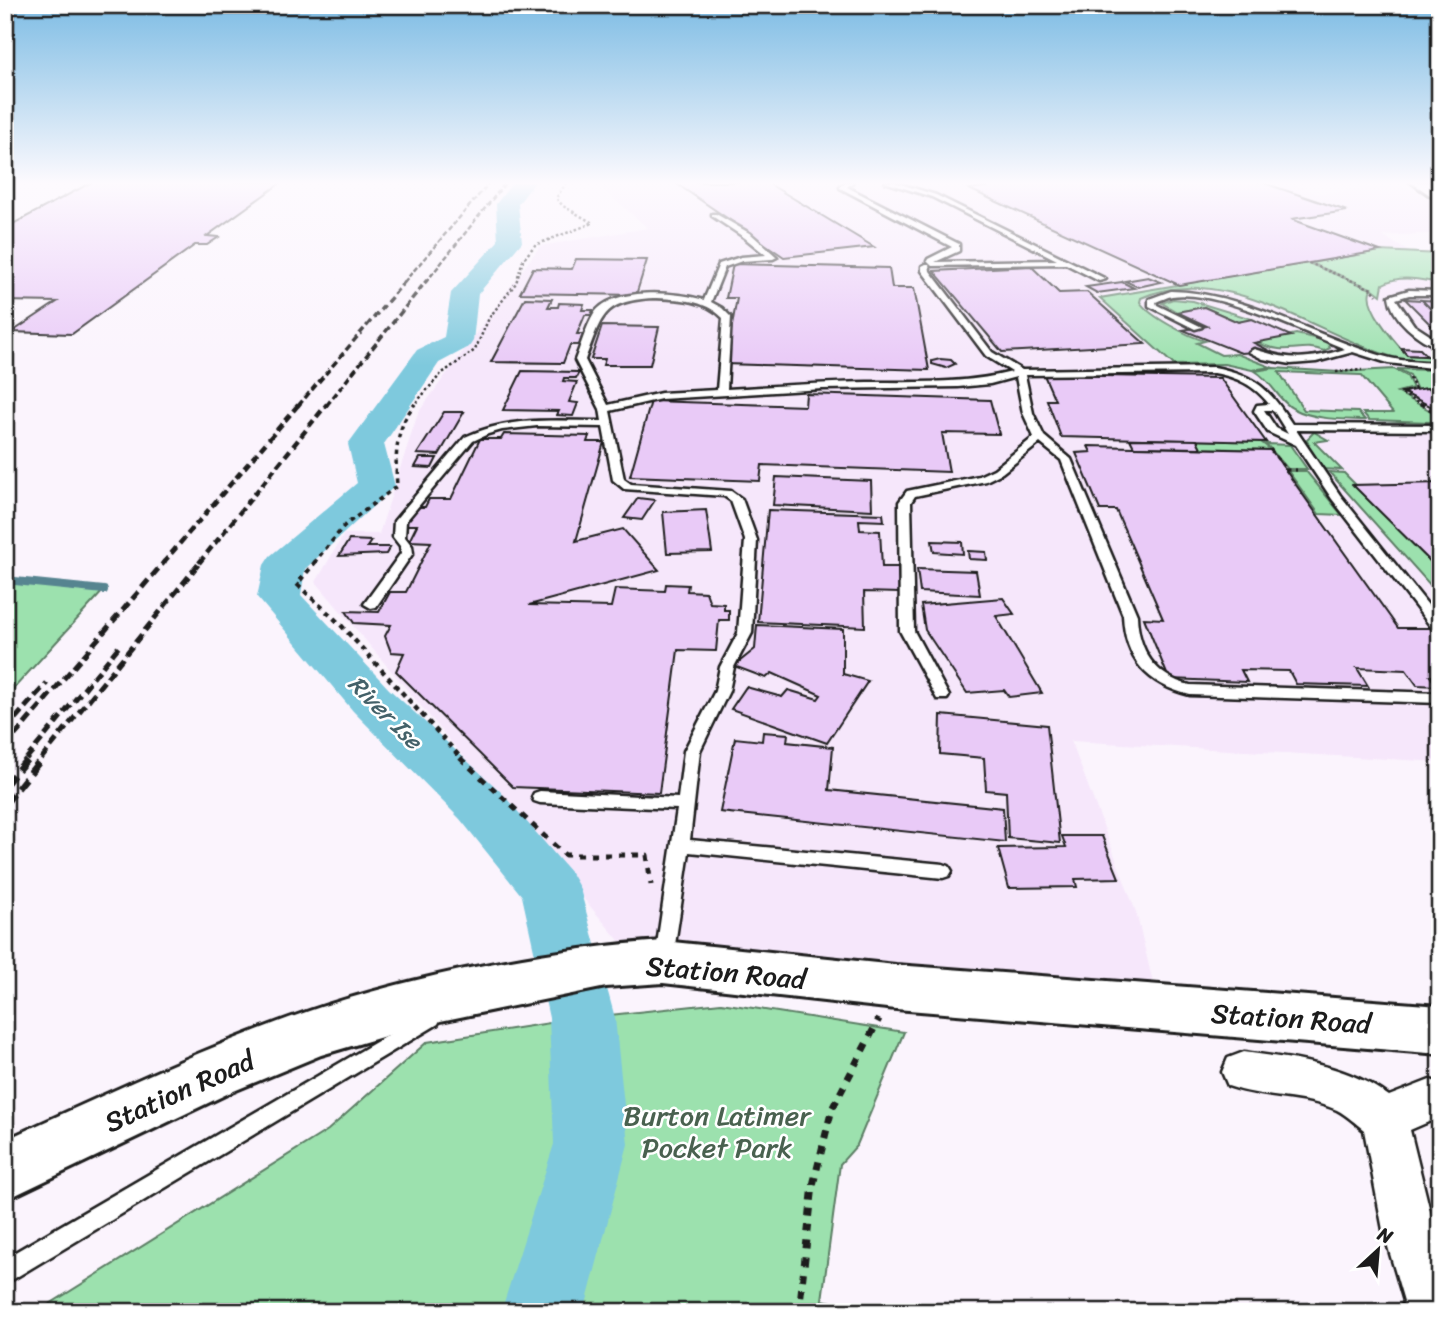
<svg xmlns="http://www.w3.org/2000/svg" width="1445" height="1317" font-family="Sriracha,sans-serif">
	<style>
		.built { fill: #f6e7fb }
		.green { fill: #9ce1ae; stroke: #5c7e65; stroke-width: 2 }
		.lines { fill: none; stroke-linecap: round; stroke-linejoin: round }
		.stream { stroke: #578490; stroke-width: 8 }
		.river { fill: #7ec9dd; fill-rule: evenodd }
		.building { fill: #e9caf7; stroke: #1c1c1c; stroke-width: 2 }
		.lane-casing { stroke: #1c1c1c; stroke-width: 5 }
		.street-casing { stroke: #1c1c1c; stroke-width: 5 }
		.secondary-casing { stroke: #1c1c1c; stroke-width: 6 }
		.path-far4 { stroke: #1c1c1c; stroke-width: 2.5; stroke-dasharray: 2.5 2.5; stroke-linecap: butt }
		.path-far3 { stroke: #1c1c1c; stroke-width: 3.5; stroke-dasharray: 4.5 4.5; stroke-linecap: butt }
		.path-far2 { stroke: #1c1c1c; stroke-width: 4.5; stroke-dasharray: 5 5; stroke-linecap: butt }
		.path-far1 { stroke: #1c1c1c; stroke-width: 5; stroke-dasharray: 7 7; stroke-linecap: butt }
		.path { stroke: #1c1c1c; stroke-width: 7; stroke-dasharray: 8 8; stroke-linecap: butt }
		.lane { fill: #fff; fill-rule: evenodd }
		.street { fill: #fff; fill-rule: evenodd }
		.secondary { fill: #fff; fill-rule: evenodd }
		.rail-far4 { stroke: #1c1c1c; stroke-width: 2.5; stroke-dasharray: 5 2.5; stroke-linecap: butt }
		.rail-far3 { stroke: #1c1c1c; stroke-width: 3.5; stroke-dasharray: 7 3.5; stroke-linecap: butt }
		.rail-far2 { stroke: #1c1c1c; stroke-width: 4.5; stroke-dasharray: 8 4.5; stroke-linecap: butt }
		.rail-far1 { stroke: #1c1c1c; stroke-width: 5; stroke-dasharray: 10 5; stroke-linecap: butt }
		.rail { stroke: #1c1c1c; stroke-width: 7; stroke-dasharray: 13 7; stroke-linecap: butt }
		.labels { text-anchor: middle; stroke-width: 5; stroke-linejoin: round; paint-order: stroke }
		.water-label { font-size: 24px; font-style: italic; fill: #436169; stroke: #fff }
		.near-street-label { font-size: 28px; fill: #1c1c1c; stroke: #fff }
		.near-park-label { font-size: 28px; fill: #49614f; stroke: #fff }
	</style>
	<rect width="100%" height="100%" fill="#fbf4fd"/>
	<filter id="ink" filterUnits="userSpaceOnUse"><feTurbulence type="fractalNoise" baseFrequency=".0143" numOctaves="2"/><feDisplacementMap in="SourceGraphic" scale="14" xChannelSelector="R" yChannelSelector="G"/><feConvolveMatrix kernelMatrix="1 2 1 2 8 2 1 2 1" color-interpolation-filters="sRGB"/></filter>
	<g filter="url(#ink)">
		<path class="built" d="M594,182H1298L1294,185L1318,194L1397,185L1418,192L1440,207V233L1383,236L1411,253L1440,254V483L1354,486L1440,571V762L1071,741L1136,912L1155,991L622,944L316,582L344,534H379L418,413L540,246L648,228Z"/>
		<g class="green">
			<path d="M1380,251L1440,254V283C1421,280 1401,274 1383,284L1381,295L1373,289L1310,263Z"/>
			<path d="M1308,263L1371,289C1362,304 1394,341 1407,355L1440,357V361C1426,360 1410,361 1397,358C1319,337 1225,260 1141,298L1140,302C1150,317 1188,336 1205,341L1197,343L1221,355L1237,354L1271,367L1252,370L1224,364L1174,365L1100,298Z"/>
			<path d="M1173,299L1193,301L1252,319L1238,322L1204,307L1177,312L1162,303Z"/>
			<path d="M1296,334L1327,341L1330,348L1324,351C1299,341 1289,358 1256,342Z"/>
			<path d="M1273,368L1339,372L1394,369L1407,376L1413,388L1397,392L1438,415L1431,422L1369,420L1363,413H1393L1361,375L1279,372L1304,410L1358,412L1365,420C1341,419 1315,420 1294,409C1279,402 1271,380 1255,371Z"/>
			<path d="M1397,369L1432,370L1440,378V390H1417L1410,375Z"/>
			<path d="M1314,432L1328,440L1314,442L1342,470L1322,469L1306,445L1309,444L1306,440Z"/>
			<path d="M1197,440L1261,442L1271,450L1201,448Z"/>
			<path d="M1266,444L1290,445L1307,469H1288Z"/>
			<path d="M1288,471H1306L1342,515L1319,514Z"/>
			<path d="M1329,472L1344,473L1356,485L1354,486L1440,571V596Z"/>
			<path d="M5,580L104,590L5,698Z"/>
			<path d="M721,1003L904,1032L857,1145L840,1164L822,1300L883,1312H542L591,1144L589,1130L538,1312H37L328,1130L427,1042L582,1018Z"/>
		</g>
		<g class="lines">
			<path class="stream" d="M5,580L104,590"/>
			<path class="river" d="M513,182H535L518,204L522,242L478,294L473,341L469,347L439,363L384,444L395,486L305,569L301,595L389,689L500,791L571,873L580,889L615,1018L628,1144L584,1312H501L554,1144L549,1018L522,896L460,819L353,711L257,597L264,565L270,556L357,483L348,444L417,350L444,337L451,293L498,241L496,204Z"/>
		</g>
		<g class="building">
			<path d="M92,182H282L207,236L219,237L207,245H195L72,334L12,332L57,302L5,301V228Z"/>
			<path d="M674,182H766L874,247L784,257Z"/>
			<path d="M1025,182H1261L1347,211L1291,219L1380,251L1179,285L969,189Z"/>
			<path d="M576,259L647,260L636,295L520,293L533,268L572,269Z"/>
			<path d="M733,264L889,268L892,288H914L929,370L725,364L737,298H726Z"/>
			<path d="M1031,266L1059,293L1087,292L1145,344L1002,352L934,271Z"/>
			<path d="M1148,277L1161,282L1138,287L1125,281Z"/>
			<path d="M1122,282L1134,288L1097,293L1086,287Z"/>
			<path d="M525,298L552,299L548,307H558L559,303L584,304L582,310H593L591,315H585L577,334H583L579,345H570L563,363L491,362Z"/>
			<path d="M1405,299L1422,300L1440,318V334Z"/>
			<path d="M1422,300L1440,301V318Z"/>
			<path d="M1204,307L1238,322L1252,319L1291,336L1254,343L1270,351L1241,353L1183,330L1207,326L1177,312Z"/>
			<path d="M602,326L659,327L650,365H603L605,359H591Z"/>
			<path d="M1401,348L1420,349L1427,356L1407,355Z"/>
			<path d="M940,359L951,360L955,364L946,368L932,364V361Z"/>
			<path d="M522,371L579,372L576,378H564L563,381L577,382L569,402L578,403L573,416L557,415L559,411L503,410Z"/>
			<path d="M1044,375L1220,378L1266,442L1061,437L1047,400H1055Z"/>
			<path d="M1427,388L1440,394V411L1402,392Z"/>
			<path d="M806,394L990,400L999,434L942,433L949,472L762,465L760,481L630,476L651,401L805,406Z"/>
			<path d="M444,412H464L439,455L417,454Z"/>
			<path d="M504,434L589,436L587,442H604L576,541L623,529L659,570L529,605L611,607L615,589L665,591L666,584L688,585L687,591L706,592L710,603L724,604V610H729V620H719L716,651L678,650L659,793L513,787L396,671L404,653L391,652L385,636L391,625L354,623L346,611L379,612L390,592H406L431,542L409,541L417,525H405L415,507H425L429,499H451L480,439H501Z"/>
			<path d="M1130,439L1197,440L1201,448L1134,447Z"/>
			<path d="M1088,446L1271,450L1398,628H1433L1440,638V676H1430L1437,686L1417,685L1406,670L1357,668L1368,686L1296,684L1289,671L1241,670L1247,682L1169,679L1144,618L1163,619L1116,510H1100L1076,453L1091,452Z"/>
			<path d="M420,458H437L432,468L415,467Z"/>
			<path d="M776,477L871,481L872,510L773,505Z"/>
			<path d="M1440,483V571L1353,485Z"/>
			<path d="M638,498L655,500L642,520L624,518Z"/>
			<path d="M706,510L712,552L667,553L663,512Z"/>
			<path d="M768,510L883,514L884,521L859,520L860,530L880,531L882,567H898L900,593L864,592L865,627L758,622Z"/>
			<path d="M349,540L371,541L367,547H390L386,554L339,556Z"/>
			<path d="M932,541L962,542L963,554L934,552Z"/>
			<path d="M968,551L986,552L987,560L969,559Z"/>
			<path d="M917,569L976,571L980,595L920,592Z"/>
			<path d="M1003,598L1014,614L996,616L1042,693L1009,697L1004,690L967,693L925,630L921,605Z"/>
			<path d="M757,625L843,629V674L868,681L827,743L731,709L746,687L782,697L788,690L818,699L821,695L772,673L766,678L734,666L755,649Z"/>
			<path d="M941,715L1047,725L1060,843L1008,838L1006,792L986,790L984,758L940,754Z"/>
			<path d="M763,732L788,734L787,742L833,747L829,790L1003,808L1005,842L720,812L735,738L762,741Z"/>
			<path d="M1062,836H1102L1119,878L1075,879L1077,887L1009,888L998,848L1066,847Z"/>
		</g>
		<g class="lines">
			<defs>
				<g id="lane">
					<path d="M846,182H853L847,187L959,244V251L935,262L1057,260L932,197L885,182H894L936,195L1106,279L1099,281L1066,264L932,266L927,261L928,259L952,247L840,188V186Z"/>
					<path d="M712,214H716L751,234L777,257L773,259L742,261L725,267L711,302L722,308L731,317L727,389C774,386 820,383 867,382C916,382 965,384 1012,372L986,356L922,271V266L926,264H929L930,271L992,352L1022,370L1214,367C1256,375 1270,390 1292,424L1440,425V431L1296,430L1340,495L1440,620V633L1435,632L1332,499L1296,445L1268,432L1254,411L1257,405L1269,404C1254,385 1237,377 1214,373L1025,375L1033,413L1044,436L1071,459L1137,615C1138,650 1155,677 1190,685L1440,693V703L1190,695C1147,684 1125,660 1123,615L1061,460L1040,443L1002,473L986,481L915,496L911,502L914,631L949,696L947,699H937L900,631L899,502L907,491L979,476L994,469L1034,437L1023,413L1016,377L990,384L958,387L823,389L661,399L610,411L624,479L631,484L731,491L742,499L757,540L752,633L734,667L729,691L700,751L690,840L943,864L949,866L952,871L949,876L943,878L689,852L673,958L671,963L664,966L657,963L655,958L677,809L540,803L534,801L532,797L534,793L540,791L678,798L684,751L715,691L720,667L738,633L745,540L731,501L724,496L624,489L613,480L603,427L537,426L502,430L488,434L473,441L406,521L405,537L412,546L413,553L376,607L371,608L364,604L401,553L400,546L393,537L394,521L465,437C509,416 555,421 602,421L600,409L575,360C581,345 586,327 594,314C612,286 678,292 704,300L719,264L741,257L766,255L745,238L712,216ZM653,298C677,299 705,299 723,318L717,390L661,393L608,405L585,360C602,317 601,301 653,298ZM1264,410H1273L1288,434L1276,428Z"/>
					<path d="M1409,290L1440,291V295H1409L1396,299L1414,325L1440,342V348C1418,340 1392,320 1389,296Z"/>
					<path d="M1171,291C1245,293 1307,333 1376,354C1396,361 1418,362 1440,363V369L1388,363L1353,352L1316,362L1291,364L1263,359L1249,352L1254,349C1291,361 1308,360 1345,349C1304,332 1215,289 1172,296C1167,297 1161,300 1156,302L1157,305L1202,327L1195,329L1149,306V299Z"/>
					<path d="M431,1010L438,1012L441,1018L438,1024L5,1284V1258Z"/>
				</g>
				<path id="street" d="M1244,1052C1295,1059 1347,1065 1389,1096L1430,1080L1440,1083V1117L1410,1130L1440,1252V1312H1399L1404,1301L1383,1230L1364,1130C1356,1124 1347,1115 1337,1110C1303,1095 1264,1099 1228,1086L1222,1072L1228,1058Z"/>
				<g id="secondary">
					<path d="M1411,182H1431L1440,188V202Z"/>
					<path d="M663,941L896,965L1440,1006V1054L896,1009L663,983L606,987L426,1024L321,1055L229,1093L5,1200V1140C105,1095 205,1047 309,1011C415,975 551,948 663,941Z"/>
				</g>
			</defs>
			<use href="#lane" class="lane-casing"/>
			<use href="#street" class="street-casing"/>
			<use href="#secondary" class="secondary-casing"/>
			<g class="path-far4">
				<path d="M1309,263L1372,289L1377,295"/>
				<path d="M1336,372L1362,370"/>
				<path d="M1410,378L1415,389L1400,393L1424,406"/>
				<path d="M413,406L441,374L475,350L489,318L516,283L523,260L535,245L593,223L563,206L556,198L567,182"/>
			</g>
			<g class="path-far3">
				<path d="M1421,404L1435,412"/>
				<path d="M1270,449L1286,469"/>
				<path d="M1285,470H1297"/>
				<path d="M314,563L344,526L397,486C395,456 395,428 415,404"/>
			</g>
			<path class="path-far2" d="M316,561L297,584L340,624L462,759"/>
			<path class="path-far1" d="M460,758L565,855H647L651,885"/>
			<path class="path" d="M799,1312L813,1185L832,1109L879,1019"/>
			<use href="#lane" class="lane"/>
			<use href="#street" class="street"/>
			<use href="#secondary" class="secondary"/>
			<g class="rail-far4">
				<path d="M404,282L490,182"/>
				<path d="M426,282L506,182"/>
			</g>
			<g class="rail-far3">
				<path d="M298,406L406,280"/>
				<path d="M326,406L427,280"/>
			</g>
			<g class="rail-far2">
				<path d="M163,563L299,404"/>
				<path d="M199,563L327,404"/>
			</g>
			<g class="rail-far1">
				<path d="M5,730L47,683"/>
				<path d="M5,747L165,561"/>
				<path d="M26,759L121,644"/>
				<path d="M41,759L201,561"/>
			</g>
			<g class="rail">
				<path d="M5,785L28,758"/>
				<path d="M5,804L42,758"/>
			</g>
		</g>
	</g>
	<linearGradient id="sky" x2="0" y2="1"><stop stop-color="#7dbce4"/><stop offset="0.5" stop-color="#fdfafe"/><stop offset="1" stop-color="#fdfafe" stop-opacity="0"/></linearGradient>
	<rect width="1445" height="366" fill="url(#sky)"/>
	<g class="labels">
		<g class="water-label">
			<text transform="translate(385 712) rotate(45)" y="8">River Ise</text>
		</g>
		<g class="near-street-label">
			<text transform="translate(726 972) rotate(5)" y="10">Station Road</text>
			<text transform="translate(1291 1018) rotate(4)" y="10">Station Road</text>
			<text transform="translate(179 1091) rotate(-24)" y="10">Station Road</text>
		</g>
		<g class="near-park-label">
			<text x="717" y="1125">Burton Latimer<tspan x="717" dy="32">Pocket Park</tspan></text>
		</g>
	</g>
	<rect width="1445" height="1317" fill="none" stroke="#fff" stroke-width="28"/>
	<rect x="14" y="14" width="1417" height="1289" fill="none" stroke="#1c1c1c" stroke-width="2.5" filter="url(#ink)"/>
	<g transform="translate(1378 1250) rotate(26)" stroke="#ffffff" stroke-width="5" paint-order="stroke">
	<path d="M0-5L12 26L0 18L-12 26Z" fill="#1c1c1c"/>
	<text y="-10" font-size="19" font-weight="bold" text-anchor="middle" fill="#1c1c1c">N</text>
	</g>
</svg>
